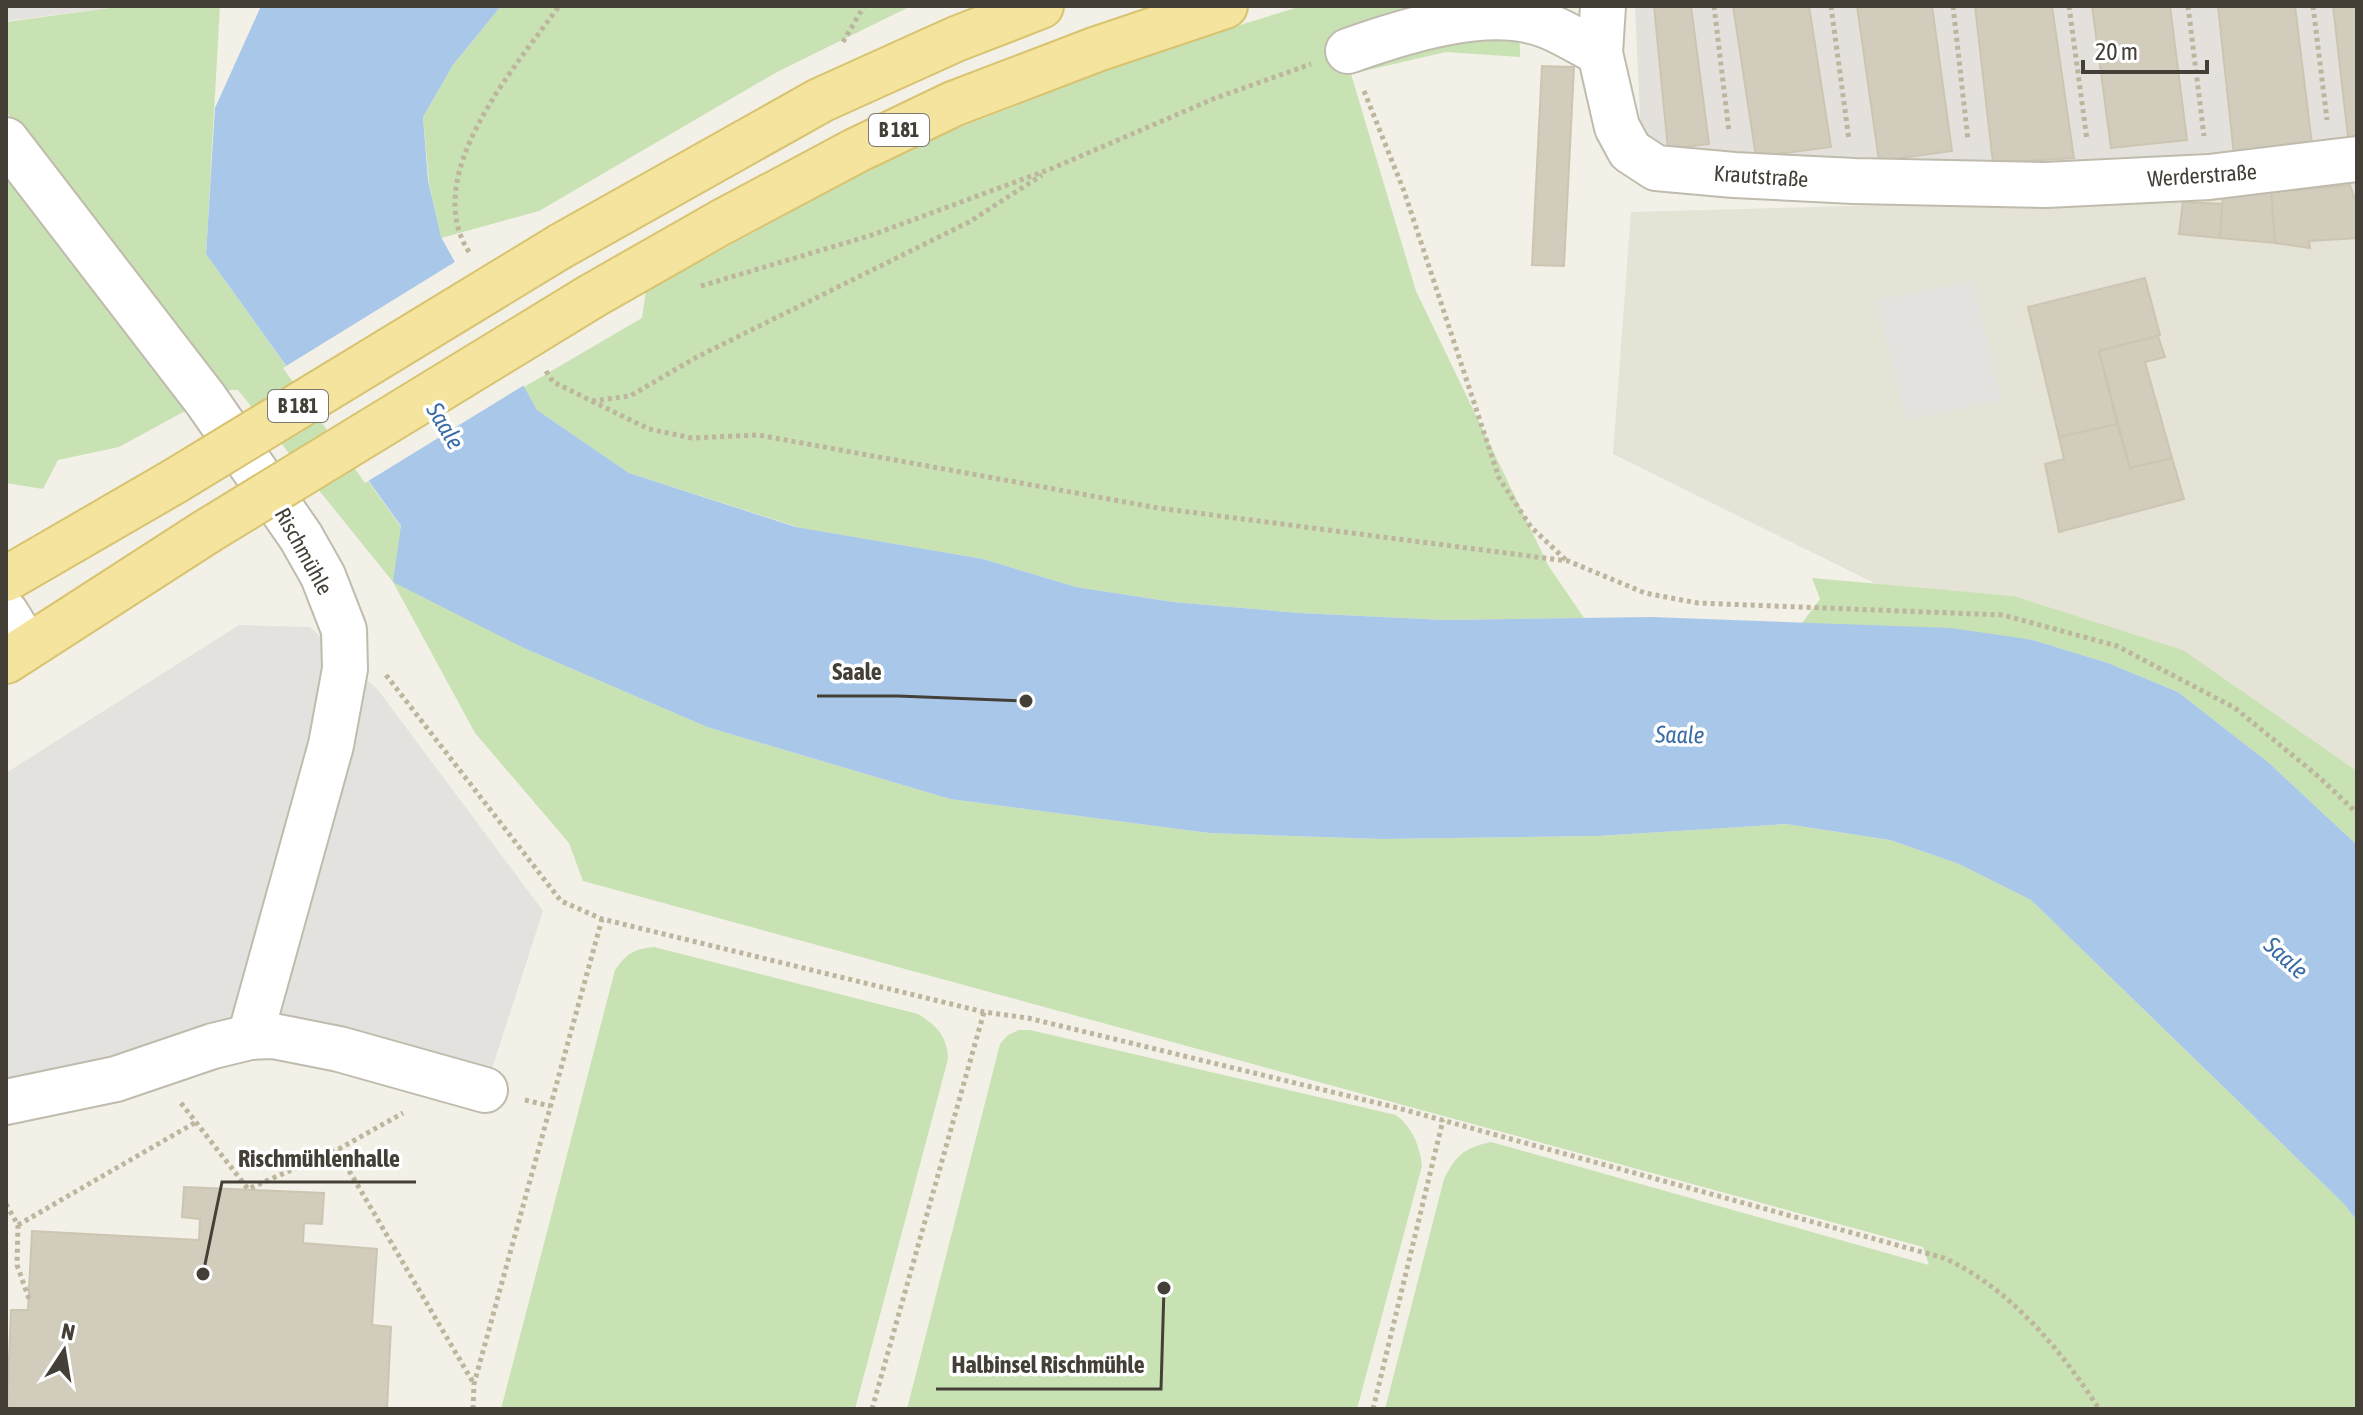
<svg xmlns="http://www.w3.org/2000/svg" width="2363" height="1415" font-family="'Asap Condensed',sans-serif">
	<style>
		.residential { fill: #e5e2d6 }
		.industrial { fill: #e4e1dc }
		.green { fill: #c8e2b4 }
		.parking { fill: #e3e2de }
		.water { fill: #a9c8e9 }
		.pier { fill: #f2f0e7 }
		.building { fill: #d2ccbd; stroke: #ccc5b1; stroke-width: 2 }
		.lines { fill: none; stroke-linecap: round; stroke-linejoin: round }
		.minor-casing { stroke: #bfbbad; stroke-width: 48 }
		.major-casing { stroke: #d8c36f; stroke-width: 48 }
		.path { stroke: #bdb59d; stroke-width: 5; stroke-dasharray: 4 4; stroke-linecap: butt }
		.minor { stroke: #fff; stroke-width: 44 }
		.major { stroke: #f4e49d; stroke-width: 44 }
		.major-bridge-casing { stroke: #d8c36f; stroke-width: 48; stroke-linecap: butt }
		.major-bridge { stroke: #f4e49d; stroke-width: 44 }
		.labels { text-anchor: middle; stroke-width: 7; stroke-linejoin: round; paint-order: stroke }
		.shield { fill: #fff; stroke: #7c7973; stroke-width: 2 }
		.shield-label { font-size: 20px; font-weight: bold; fill: #444037 }
		.street-label { font-size: 22px; fill: #444037; stroke: #fff }
		.water-label { font-size: 24px; font-style: italic; fill: #3a6da5; stroke: #fff }
		.leader { fill: none; stroke: #444037; stroke-width: 3 }
		.callout-dot { fill: #444037; stroke: #fff; stroke-width: 3 }
		.callout-label { font-size: 24px; text-anchor: middle; font-weight: bold; fill: #444037; stroke: #fff; stroke-width: 7; stroke-linejoin: round; paint-order: stroke }
	</style>
	<rect width="100%" height="100%" fill="#f2f0e7"/>
	<path class="residential" d="M2357,174V771L2183,650L2014,596L1876,584L1613,454L1631,212L2036,201Z"/>
	<path class="industrial" d="M1635,6H2357V144L2066,168L1660,156L1641,139Z"/>
	<g class="green">
		<path d="M124,6H220L206,254L401,527L526,649L707,727L950,799L1209,833L1381,839L1598,836L1786,824L1890,840L1959,864L2031,900L2344,1204L2357,1221V1409H1385L1444,1179C1456,1155 1464,1148 1491,1142L1929,1265L1923,1247L583,881L569,843L475,733L393,582L238,390H210L6,111V22Z"/>
		<path d="M501,6H911L777,72L539,211L441,238L429,182L423,117L453,65Z"/>
		<path d="M1302,6H1519L1520,57L1446,52L1351,74L1416,291L1548,565L1584,618L1445,620L1300,613L1173,602L1076,587L983,559L801,528L629,473L537,410L524,387L642,318L646,291L912,146L1158,50Z"/>
		<path d="M6,156L196,405L119,447L58,460L43,489L6,483Z"/>
		<path d="M1812,578L2014,596L2183,650L2357,771V845L2269,763L2178,692L2108,663L2033,640L1802,623L1820,599Z"/>
		<path d="M654,947L918,1014C937,1026 947,1036 948,1059L855,1409H501L615,970C627,953 634,949 654,947Z"/>
		<path d="M1019,1030H1030L1396,1115C1412,1127 1420,1146 1422,1166L1357,1409H907L1000,1044L1008,1035Z"/>
	</g>
	<g class="parking">
		<path d="M6,6H124L6,21Z"/>
		<path d="M1974,281L2001,400L1906,421L1876,300Z"/>
		<path d="M239,625L310,627L378,690L543,911L485,1090L272,1053L196,1066L6,1127V773Z"/>
	</g>
	<path class="water" d="M261,6H501L453,65L423,117L428,180L441,237L537,410L629,473L796,527L983,559L1076,587L1173,602L1300,613L1445,620L1651,617L1951,628L2033,640L2108,663L2178,692L2269,763L2357,845V1221L2344,1204L2031,900L1959,864L1890,840L1786,824L1598,836L1381,839L1209,833L950,799L707,727L526,649L393,582L401,526L206,254L215,108Z"/>
	<path class="pier" d="M458,260L526,384L365,483L283,368Z"/>
	<g class="building">
		<path d="M1654,6H1691L1709,144L1668,149Z"/>
		<path d="M1733,6H1809L1831,147L1756,157Z"/>
		<path d="M1857,6H1932L1952,151L1879,161Z"/>
		<path d="M1975,6H2052L2074,158L1993,163Z"/>
		<path d="M2092,6H2170L2187,140L2111,148Z"/>
		<path d="M2218,6H2295L2312,144L2234,155Z"/>
		<path d="M2333,6H2357V136L2348,137Z"/>
		<path d="M1542,66L1574,67L1564,266L1532,265Z"/>
		<path d="M2350,185L2357,205V238L2309,241L2310,248L2275,243L2271,192Z"/>
		<path d="M2271,192L2275,243L2220,238L2223,196Z"/>
		<path d="M2183,202L2222,204L2220,238L2179,234Z"/>
		<path d="M2145,278L2160,335L2099,351L2117,424L2059,437L2028,307Z"/>
		<path d="M2158,336L2165,357L2145,362L2172,458L2130,468L2099,351Z"/>
		<path d="M2117,424L2130,468L2172,458L2184,499L2059,532L2045,464L2064,459L2059,437Z"/>
		<path d="M184,1187L324,1193L322,1224L304,1223L303,1243L377,1249L372,1325L391,1327L387,1409H7L11,1310H28L32,1231L199,1240L200,1219L182,1217Z"/>
	</g>
	<g class="lines">
		<defs>
			<g id="minor">
				<path d="M1603,6L1600,53L1617,127L1630,151L1656,168L1734,175L1854,181L2046,185L2209,177L2357,159"/>
				<path d="M1348,51C1404,31 1488,4 1545,25C1564,32 1582,44 1600,53"/>
				<path d="M6,140L206,400L301,537L323,576L344,630L345,669L331,745L250,1037"/>
				<path d="M6,613L27,647"/>
				<path d="M6,1102L116,1079L213,1046L250,1037L273,1036L339,1049L485,1090"/>
			</g>
			<g id="major">
				<path d="M561,246L821,100L956,39L1041,6"/>
				<path d="M592,296L720,223L855,151L953,104L1097,49L1225,6"/>
				<path d="M6,579L175,481"/>
				<path d="M6,661L206,532"/>
			</g>
		</defs>
		<use href="#minor" class="minor-casing"/>
		<use href="#major" class="major-casing"/>
		<g class="path">
			<path d="M1714,6L1729,132"/>
			<path d="M1831,6L1849,140"/>
			<path d="M1953,6L1968,140"/>
			<path d="M2069,6L2087,140"/>
			<path d="M2188,6L2204,136"/>
			<path d="M2313,6L2327,120"/>
			<path d="M843,42L864,6"/>
			<path d="M1364,91L1404,191L1499,478L1531,527L1567,561"/>
			<path d="M469,252C419,175 515,68 559,6"/>
			<path d="M701,286L872,235L1053,168L1213,99L1311,64"/>
			<path d="M546,371L553,382L649,429L692,438L758,435L1158,508L1568,561L1645,593L1698,603L2003,615L2117,646L2235,708L2319,777L2357,813"/>
			<path d="M592,401L630,396L697,357L969,222L1042,175"/>
			<path d="M386,675L561,901L602,919L984,1012L1028,1018L1398,1108L1944,1258C2010,1288 2061,1350 2099,1409"/>
			<path d="M525,1100L550,1106"/>
			<path d="M181,1103L248,1189L337,1150L403,1113"/>
			<path d="M337,1150L474,1384"/>
			<path d="M6,1204L18,1225L17,1265L29,1299"/>
			<path d="M18,1225L196,1122"/>
			<path d="M473,1409L474,1384L602,919"/>
			<path d="M872,1409L984,1012"/>
			<path d="M1373,1409L1443,1120"/>
		</g>
		<use href="#minor" class="minor"/>
		<use href="#major" class="major"/>
		<defs>
			<g id="major-bridge">
				<path d="M175,481L561,246"/>
				<path d="M206,532L592,296"/>
			</g>
		</defs>
		<use href="#major-bridge" class="major-bridge-casing"/>
		<use href="#major-bridge" class="major-bridge"/>
	</g>
	<g class="labels">
		<g class="shield">
			<rect x="869" y="114" width="60" height="32" rx="6"/>
			<rect x="268" y="390" width="60" height="32" rx="6"/>
		</g>
		<g class="shield-label">
			<text x="899" y="137">B 181</text>
			<text x="298" y="413">B 181</text>
		</g>
		<g class="street-label">
			<text transform="translate(2202 175) rotate(-4)" y="8">Werderstraße</text>
			<text transform="translate(1761 176) rotate(4)" y="8">Krautstraße</text>
			<text transform="translate(304 551) rotate(61)" y="8">Rischmühle</text>
		</g>
		<g class="water-label">
			<text transform="translate(445 426) rotate(59)" y="8">Saale</text>
			<text transform="translate(1680 735) rotate(1)" y="8">Saale</text>
			<text transform="translate(2286 958) rotate(42)" y="8">Saale</text>
		</g>
	</g>
	<path class="leader" d="M1026 701L898 696H817M203 1274L222 1182H416M1164 1288L1161 1389H936"/>
	<g class="callout-dot">
		<circle cx="1026" cy="701" r="8"/>
		<circle cx="203" cy="1274" r="8"/>
		<circle cx="1164" cy="1288" r="8"/>
	</g>
	<g class="callout-label">
		<text x="857" y="680">Saale</text>
		<text x="319" y="1167">Rischmühlenhalle</text>
		<text x="1048" y="1373">Halbinsel Rischmühle</text>
	</g>
	<rect width="2363" height="1415" fill="none" stroke="#444037" stroke-width="16"/>
	<g transform="translate(64 1351) rotate(12)" stroke="#ffffff" stroke-width="6" paint-order="stroke">
	<path d="M0-6L14 30L0 20L-14 30Z" fill="#444037"/>
	<text y="-12" font-size="22" font-weight="bold" text-anchor="middle" fill="#444037">N</text>
	</g>
	<path d="M2083 60v12h124v-12" fill="none" stroke="#444037" stroke-width="4"/>
	<text x="2095" y="60" font-size="24" fill="#444037" stroke="#ffffff" stroke-width="6" paint-order="stroke">20 m</text>
</svg>
